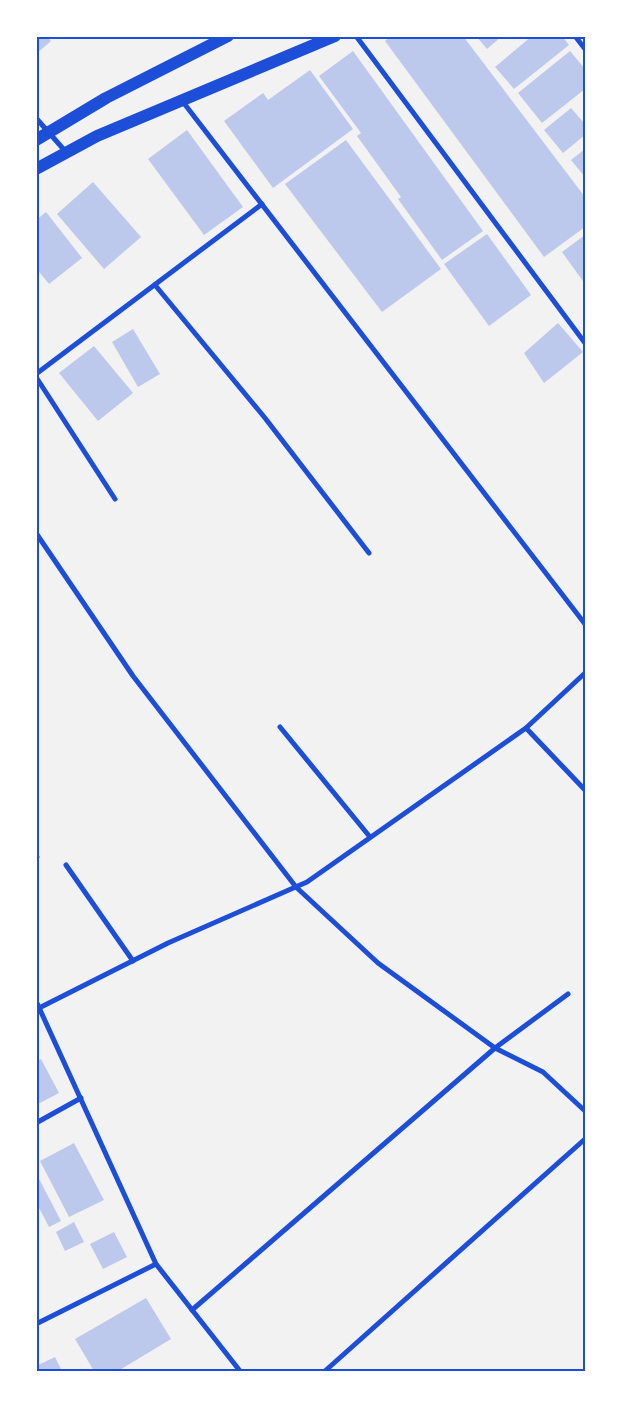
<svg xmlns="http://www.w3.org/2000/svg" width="621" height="1407" font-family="Lora,serif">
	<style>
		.building { fill: #bdc9ec }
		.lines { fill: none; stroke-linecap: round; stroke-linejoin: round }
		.minor { stroke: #1d4ed8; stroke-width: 5 }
		.primary { stroke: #1d4ed8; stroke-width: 12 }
		.neatline { fill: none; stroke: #1d4ed8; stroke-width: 2 }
	</style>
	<rect width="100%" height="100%" fill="#f2f2f2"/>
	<g class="building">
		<path d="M36,36H47L51,41L36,54Z"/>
		<path d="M391,36H463L585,197V227L544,257L385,41Z"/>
		<path d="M476,36H502L487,49Z"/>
		<path d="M532,36H562L569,45L514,89L495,67Z"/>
		<path d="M353,51L483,231L442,260L398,199L401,197L357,136L361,133L319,76Z"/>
		<path d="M570,51L585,69V89L542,123L518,93Z"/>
		<path d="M310,70L353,129L273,188L224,121L263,93L268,100Z"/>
		<path d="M571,108L585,124V135L563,153L544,130Z"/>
		<path d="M187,130L243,207L204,235L148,159Z"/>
		<path d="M346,140L441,269L382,312L285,184Z"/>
		<path d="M585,149V177L571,160Z"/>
		<path d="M93,182L141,237L104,269L57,214Z"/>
		<path d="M46,212L82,258L49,284L36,268V220Z"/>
		<path d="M487,234L531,295L489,326L444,264Z"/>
		<path d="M585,235V284L562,252Z"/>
		<path d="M558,323L583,352L544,383L524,353Z"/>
		<path d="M133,329L160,374L138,387L112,342Z"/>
		<path d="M94,346L133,393L98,421L59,373Z"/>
		<path d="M41,1059L59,1093L36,1105V1061Z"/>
		<path d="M74,1143L104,1200L69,1217L40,1161Z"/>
		<path d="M36,1173L61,1221L49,1227L36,1202Z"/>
		<path d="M74,1222L84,1242L65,1251L56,1232Z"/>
		<path d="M114,1232L127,1257L103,1269L90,1244Z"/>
		<path d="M146,1298L171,1339L118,1371H94L75,1339Z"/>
		<path d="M55,1357L62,1371H36V1366Z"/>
	</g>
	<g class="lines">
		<g class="minor">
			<path d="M356,36L585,343"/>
			<path d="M575,36L585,49"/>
			<path d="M183,102L585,624"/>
			<path d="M36,118L66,152"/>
			<path d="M155,285L265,418L369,553"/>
			<path d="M36,374L262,204"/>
			<path d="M36,377L115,499"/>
			<path d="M36,533L133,676L296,887L378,963L495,1048L543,1072L585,1111"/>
			<path d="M585,673L526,728L585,790"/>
			<path d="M280,727L370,837"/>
			<path d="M36,858L37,857"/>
			<path d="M66,865L133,961"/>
			<path d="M36,1001L156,1264L240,1371"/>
			<path d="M39,1008L168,943L307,882L526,728"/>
			<path d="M36,1123L81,1098"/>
			<path d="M192,1310L495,1048L568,994"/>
			<path d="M36,1324L156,1264"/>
			<path d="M325,1371L585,1139"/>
		</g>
		<g class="primary">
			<path d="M36,140L106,98L228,36"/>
			<path d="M36,169L97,136L335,36"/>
		</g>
	</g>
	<rect width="621" height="1407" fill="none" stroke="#ffffff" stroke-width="75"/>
	<rect x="38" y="38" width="546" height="1332" class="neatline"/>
</svg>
